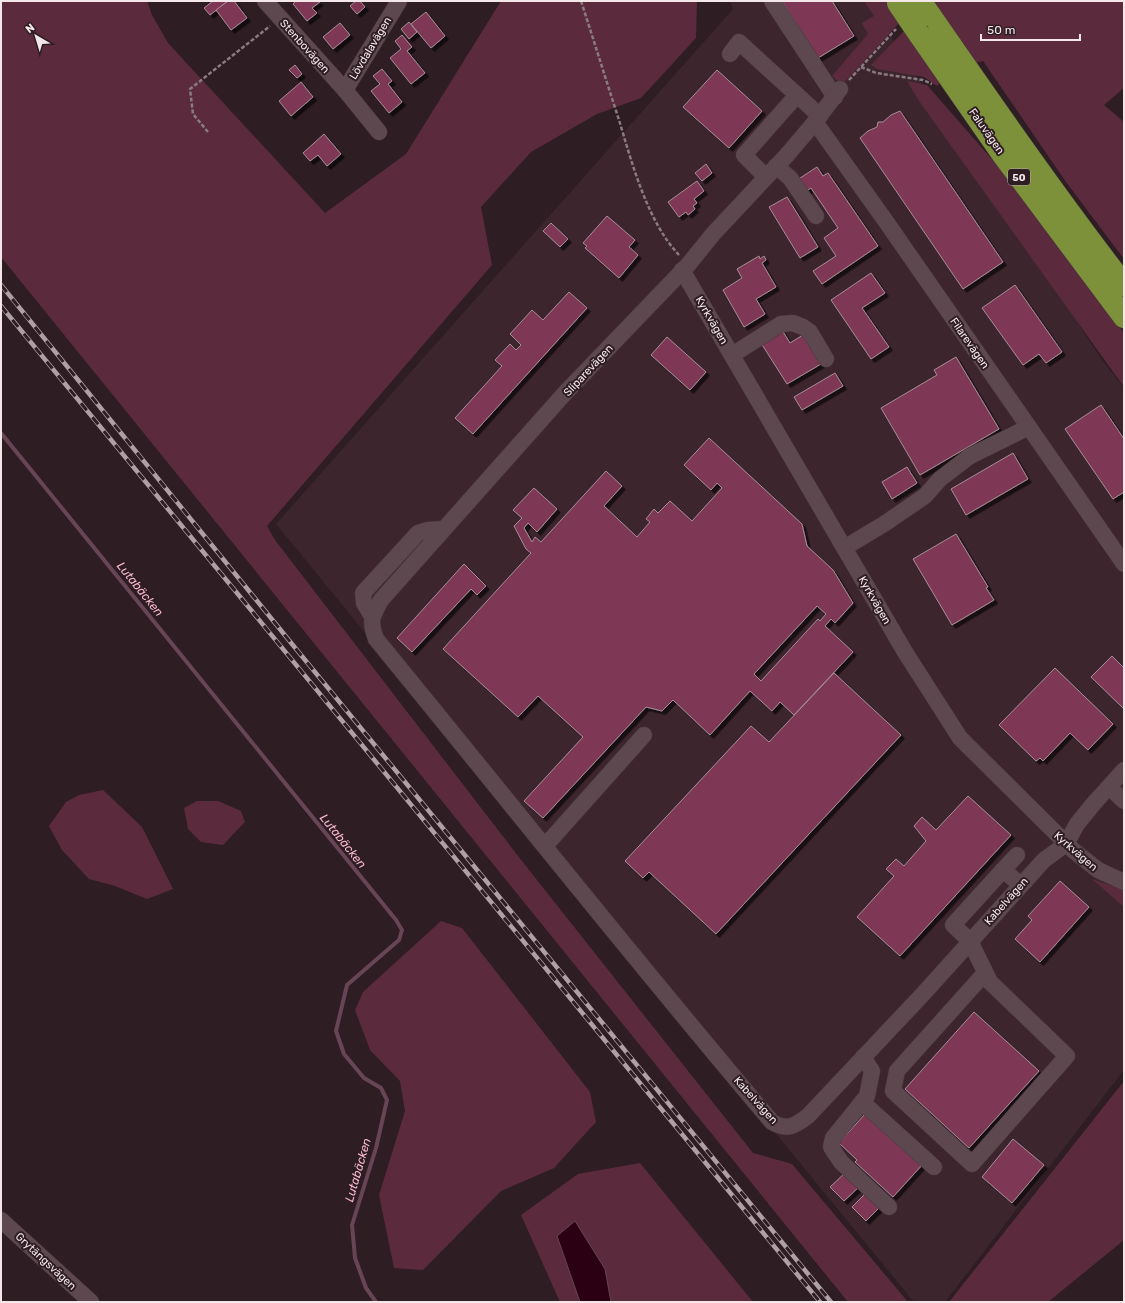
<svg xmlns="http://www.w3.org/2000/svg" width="1125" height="1303" font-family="Rubik,sans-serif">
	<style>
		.built { fill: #3d252e }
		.green { fill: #5b2b3d }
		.water { fill: #2b0013; stroke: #674554 }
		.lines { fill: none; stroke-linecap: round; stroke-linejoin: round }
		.stream { stroke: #674554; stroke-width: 4 }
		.building { fill: #7e3754; stroke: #a58e96; fill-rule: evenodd; filter: url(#shadow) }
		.minor-casing { stroke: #47383d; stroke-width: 17 }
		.highway-casing { stroke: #47383d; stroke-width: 23 }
		.path { stroke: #897b7f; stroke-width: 2.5; stroke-dasharray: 4 2; stroke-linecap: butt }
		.minor { stroke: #5d484f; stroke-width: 16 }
		.highway { stroke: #7d903a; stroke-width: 22 }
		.rail-casing { stroke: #aea0a4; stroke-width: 4.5 }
		.rail { stroke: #2e1d23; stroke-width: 3; stroke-dasharray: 9; stroke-linecap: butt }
		.highway-bridge-casing { stroke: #47383d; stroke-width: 23; stroke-linecap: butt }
		.highway-bridge { stroke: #7d903a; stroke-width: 22 }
		.labels { text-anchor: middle; stroke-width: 4; stroke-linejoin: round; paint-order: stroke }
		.shield { fill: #2e1d23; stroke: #b8aaae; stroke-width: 1 }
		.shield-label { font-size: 10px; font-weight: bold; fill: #f3e7ea }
		.street-label { font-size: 11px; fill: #f3e7ea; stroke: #2e1d23 }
		.water-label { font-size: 12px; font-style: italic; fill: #f9b8ce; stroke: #2e1d23 }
	</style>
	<defs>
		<filter id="shadow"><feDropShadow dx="3.5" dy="3.5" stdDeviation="0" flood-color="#0009"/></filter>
	</defs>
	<rect width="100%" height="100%" fill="#2e1d23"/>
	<path class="built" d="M730,1H868L1102,360L1124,388V1070L945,1302H914L276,524L733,9Z"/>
	<g class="green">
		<path d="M1,1H147L152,15L168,43L325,213L406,154L501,1H697L696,38L641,98L597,114L531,152L481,207L492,265L267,526L275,540L518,856L753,1153L792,1164L908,1302H848L1,257Z"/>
		<path d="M864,1H887L900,22L842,85L832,76L868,34L862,23L874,16Z"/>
		<path d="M933,1H1124V88L1104,105L1124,122V259L1066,182L983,61L975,63Z"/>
		<path d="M905,30L940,83L937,86L924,77L877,69L871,65Z"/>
		<path d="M907,81L927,85L996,164L1124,333V387L919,101Z"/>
		<path d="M103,790L142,827L173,889L147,899L115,886L89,879L62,850L49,826L66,802L79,795Z"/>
		<path d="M197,801H218L241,811L245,822L223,845L201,842L188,829L184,808Z"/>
		<path d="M1092,879L1124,890V908V907Z"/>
		<path d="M441,921L462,928L590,1092L596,1122L554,1168L501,1191L423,1270L394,1268L379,1195L405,1111L400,1081L370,1050L355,1010L363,992Z"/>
		<path d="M1124,1081V1240L1048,1302H949Z"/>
		<path d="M640,1163L753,1302H611L604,1269L557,1236L580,1302H560L521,1215L578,1174Z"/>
	</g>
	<path class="water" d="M575,1221L605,1269L611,1302H580L557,1236Z"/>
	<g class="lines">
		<path class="stream" d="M1,433L396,920L402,930L399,940L347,985L336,1031L344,1054L364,1078L381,1088L387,1100L376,1148L352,1225L355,1258L366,1288L376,1302"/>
	</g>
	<g class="building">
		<path d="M213,1H228L210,15L204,8Z"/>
		<path d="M228,1H234L247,18L231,30L216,10Z"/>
		<path d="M296,1H319L320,2L312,8L317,13L307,21L293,4Z"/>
		<path d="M356,1H360L365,7L357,14L350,6Z"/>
		<path d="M782,1H832L854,36L818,58Z"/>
		<path d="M426,12L445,36L431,48L411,24Z"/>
		<path d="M409,22L417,32L409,39L401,29Z"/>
		<path d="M340,23L350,35L333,49L323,37Z"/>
		<path d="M402,35L412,47L407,51L425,73L411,84L390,58L401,49L395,41Z"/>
		<path d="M295,65L302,74L297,78L289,70Z"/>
		<path d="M382,69L392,81L388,84L402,102L389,113L371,91L380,84L373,76Z"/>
		<path d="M717,70L762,111L729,148L683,107Z"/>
		<path d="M301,82L313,97L291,116L279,101Z"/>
		<path d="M900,111L1003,262L963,289L860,138L868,131L877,127L878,122H883L891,115Z"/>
		<path d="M324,134L341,154L327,166L318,155L310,161L303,153Z"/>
		<path d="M706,164L712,173L702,181L695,173Z"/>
		<path d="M817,167L823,176L828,173L878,246L822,284L813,271L836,256L824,238L838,228L811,188L805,192L797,180Z"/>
		<path d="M697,181L704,191L694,199L697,203L693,206L695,209L688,215L686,212L679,217L668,202Z"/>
		<path d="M787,197L818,247L800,258L769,207Z"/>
		<path d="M607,216L635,240L629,247L638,255L619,278L585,248L587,246L583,243Z"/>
		<path d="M551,223L568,239L560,247L543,231Z"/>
		<path d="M759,256L760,259L764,256L766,260L762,263L776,287L756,299L765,314L744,327L723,290L742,278L737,269Z"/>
		<path d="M871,273L885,293L862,308L889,347L871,359L831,300Z"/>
		<path d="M1015,285L1062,352L1046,363L1039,354L1023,365L982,308Z"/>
		<path d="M569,292L587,308L473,434L455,418L502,366L495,360L510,344L516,350L521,345L510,334L532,310L543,320Z"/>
		<path d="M782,330L790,343L803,335L821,364L787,384L761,343Z"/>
		<path d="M667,337L706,372L690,390L651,355Z"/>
		<path d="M956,357L999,429L920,475L881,408L937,375L934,370Z"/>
		<path d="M835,373L843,386L802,410L794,397Z"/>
		<path d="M1101,405L1124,439V492L1113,499L1065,429Z"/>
		<path d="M709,438L802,524L807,546L833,570L853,603L835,623L831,619L825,626L853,652L794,715L780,702L772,711L750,691L710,735L673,700L662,711L646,707L543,818L524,801L583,737L538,696L518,717L443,649L531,553L526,549L514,526L522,518L513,510L534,488L557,509L537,532L528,523L524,528L532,542L535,537L541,542L606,471L622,486L604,506L637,537L650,522L646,519L654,509L658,513L670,501L692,521L722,488L717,483L711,490L684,465ZM817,606L826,614L820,621L818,619L761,681L754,674Z"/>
		<path d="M1013,453L1028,479L966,515L951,489Z"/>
		<path d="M907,467L917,483L892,499L882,482Z"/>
		<path d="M956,534L988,587L986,588L994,600L952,625L913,559Z"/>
		<path d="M464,564L486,586L477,595L471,589L412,652L397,638Z"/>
		<path d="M1112,656L1124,668V709L1091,677Z"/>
		<path d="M1055,668L1113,724L1088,750L1070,733L1043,761L1040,758L1036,761L999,725Z"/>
		<path d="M834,673L901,735L716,934L649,872L643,878L625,861L751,726L769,742Z"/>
		<path d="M968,796L1011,835L900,956L857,917L894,876L886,869L896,859L904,866L926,841L914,826L922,817L936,830Z"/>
		<path d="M1060,881L1089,907L1040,962L1015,939L1032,920L1028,916Z"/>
		<path d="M974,1012L1039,1071L969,1148L905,1089Z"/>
		<path d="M865,1114L923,1164L893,1197L855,1162L857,1160L839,1143Z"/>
		<path d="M1013,1139L1044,1165L1012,1203L982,1177Z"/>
		<path d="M845,1173L859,1187L844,1201L830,1187Z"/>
		<path d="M866,1193L880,1207L866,1221L852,1207Z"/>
	</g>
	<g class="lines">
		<defs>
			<g id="minor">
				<path d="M265,1L345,90"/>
				<path d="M772,1L835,97"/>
				<path d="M730,54L739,42L820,116"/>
				<path d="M840,89L815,122L787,155L713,234L688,265L565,393L381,600C372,617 369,620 376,639C508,800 637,963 772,1122C787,1131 795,1126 808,1116L923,994L1044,860L1066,844L1077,824L1095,802L1124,770"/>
				<path d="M815,122L887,223L1124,564"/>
				<path d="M379,132L345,90L399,1"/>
				<path d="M776,166L790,178L816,216"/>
				<path d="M766,177L744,155L797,95"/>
				<path d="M682,270L905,652L960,738L1074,851L1098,870L1124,882"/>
				<path d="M732,355L781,324L793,323L803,327L810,332L826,359"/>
				<path d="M844,548L884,524L925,496L940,479L970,456L1029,427"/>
				<path d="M372,616L364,603L363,593L418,533L428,530L444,529"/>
				<path d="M1109,787L1124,801"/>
				<path d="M545,846L644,735"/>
				<path d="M1003,870L1017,855"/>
				<path d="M985,973L897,1071L893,1091L972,1164L1067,1056L990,982L970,941L953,925L1003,870L1021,885"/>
				<path d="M863,1057L872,1071L867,1096L833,1138L831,1147L841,1162L889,1207"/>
				<path d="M862,1102L934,1167"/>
				<path d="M1,1220L91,1302"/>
			</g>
			<g id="highway">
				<path d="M930,15C993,106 1056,197 1124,285"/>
				<path d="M919,34L1003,155L1124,317"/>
			</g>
		</defs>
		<use href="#minor" class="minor-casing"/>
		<use href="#highway" class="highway-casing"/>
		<g class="path">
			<path d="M581,1C594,41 606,80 619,120C632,163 647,221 679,255"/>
			<path d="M861,67L876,73L923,80L932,84"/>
			<path d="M849,80L896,29"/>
			<path d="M208,132L193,114L190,89L270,26"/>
		</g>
		<use href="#minor" class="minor"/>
		<use href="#highway" class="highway"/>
		<defs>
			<g id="rail">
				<path d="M1,285L292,644L831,1302"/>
				<path d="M1,306L820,1302"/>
			</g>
		</defs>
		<use href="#rail" class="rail-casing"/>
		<use href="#rail" class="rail"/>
		<defs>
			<g id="highway-bridge">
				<path d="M920,1L930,15"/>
				<path d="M898,3L919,34"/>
			</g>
		</defs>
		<use href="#highway-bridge" class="highway-bridge-casing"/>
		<use href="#highway-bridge" class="highway-bridge"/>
	</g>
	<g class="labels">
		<rect class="shield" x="1008" y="169" width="22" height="16" rx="3"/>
		<g class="shield-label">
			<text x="1019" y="181">50</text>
		</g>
		<g class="street-label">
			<text transform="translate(305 46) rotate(48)" y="4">Stenbovägen</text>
			<text transform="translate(370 48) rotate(-59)" y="4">Lövdalavägen</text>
			<text transform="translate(987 131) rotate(55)" y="4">Faluvägen</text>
			<text transform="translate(712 320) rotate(60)" y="4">Kyrkvägen</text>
			<text transform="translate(970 343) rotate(55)" y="4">Filarevägen</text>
			<text transform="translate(588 370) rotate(-47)" y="4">Sliparevägen</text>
			<text transform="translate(875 600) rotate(60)" y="4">Kyrkvägen</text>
			<text transform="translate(1076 851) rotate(41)" y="4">Kyrkvägen</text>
			<text transform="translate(1006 901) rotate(-48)" y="4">Kabelvägen</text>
			<text transform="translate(756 1100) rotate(48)" y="4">Kabelvägen</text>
			<text transform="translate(46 1261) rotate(43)" y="4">Grytängsvägen</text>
		</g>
		<g class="water-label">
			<text transform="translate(140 589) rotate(51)" y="4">Lutabäcken</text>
			<text transform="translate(343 841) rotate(51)" y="4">Lutabäcken</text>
			<text transform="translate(358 1170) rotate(-74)" y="4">Lutabäcken</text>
		</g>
	</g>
	<rect width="1125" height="1303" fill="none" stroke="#f3e7ea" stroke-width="4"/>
	<g transform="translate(36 36) rotate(322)" stroke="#2e1d23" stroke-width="3" paint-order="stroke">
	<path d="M0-3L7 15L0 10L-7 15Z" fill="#f3e7ea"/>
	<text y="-6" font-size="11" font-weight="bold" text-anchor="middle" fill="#f3e7ea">N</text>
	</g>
	<path d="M981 34v6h99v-6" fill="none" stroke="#f3e7ea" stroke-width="2"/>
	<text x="987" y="34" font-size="12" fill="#f3e7ea" stroke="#2e1d23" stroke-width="3" paint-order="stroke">50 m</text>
</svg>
